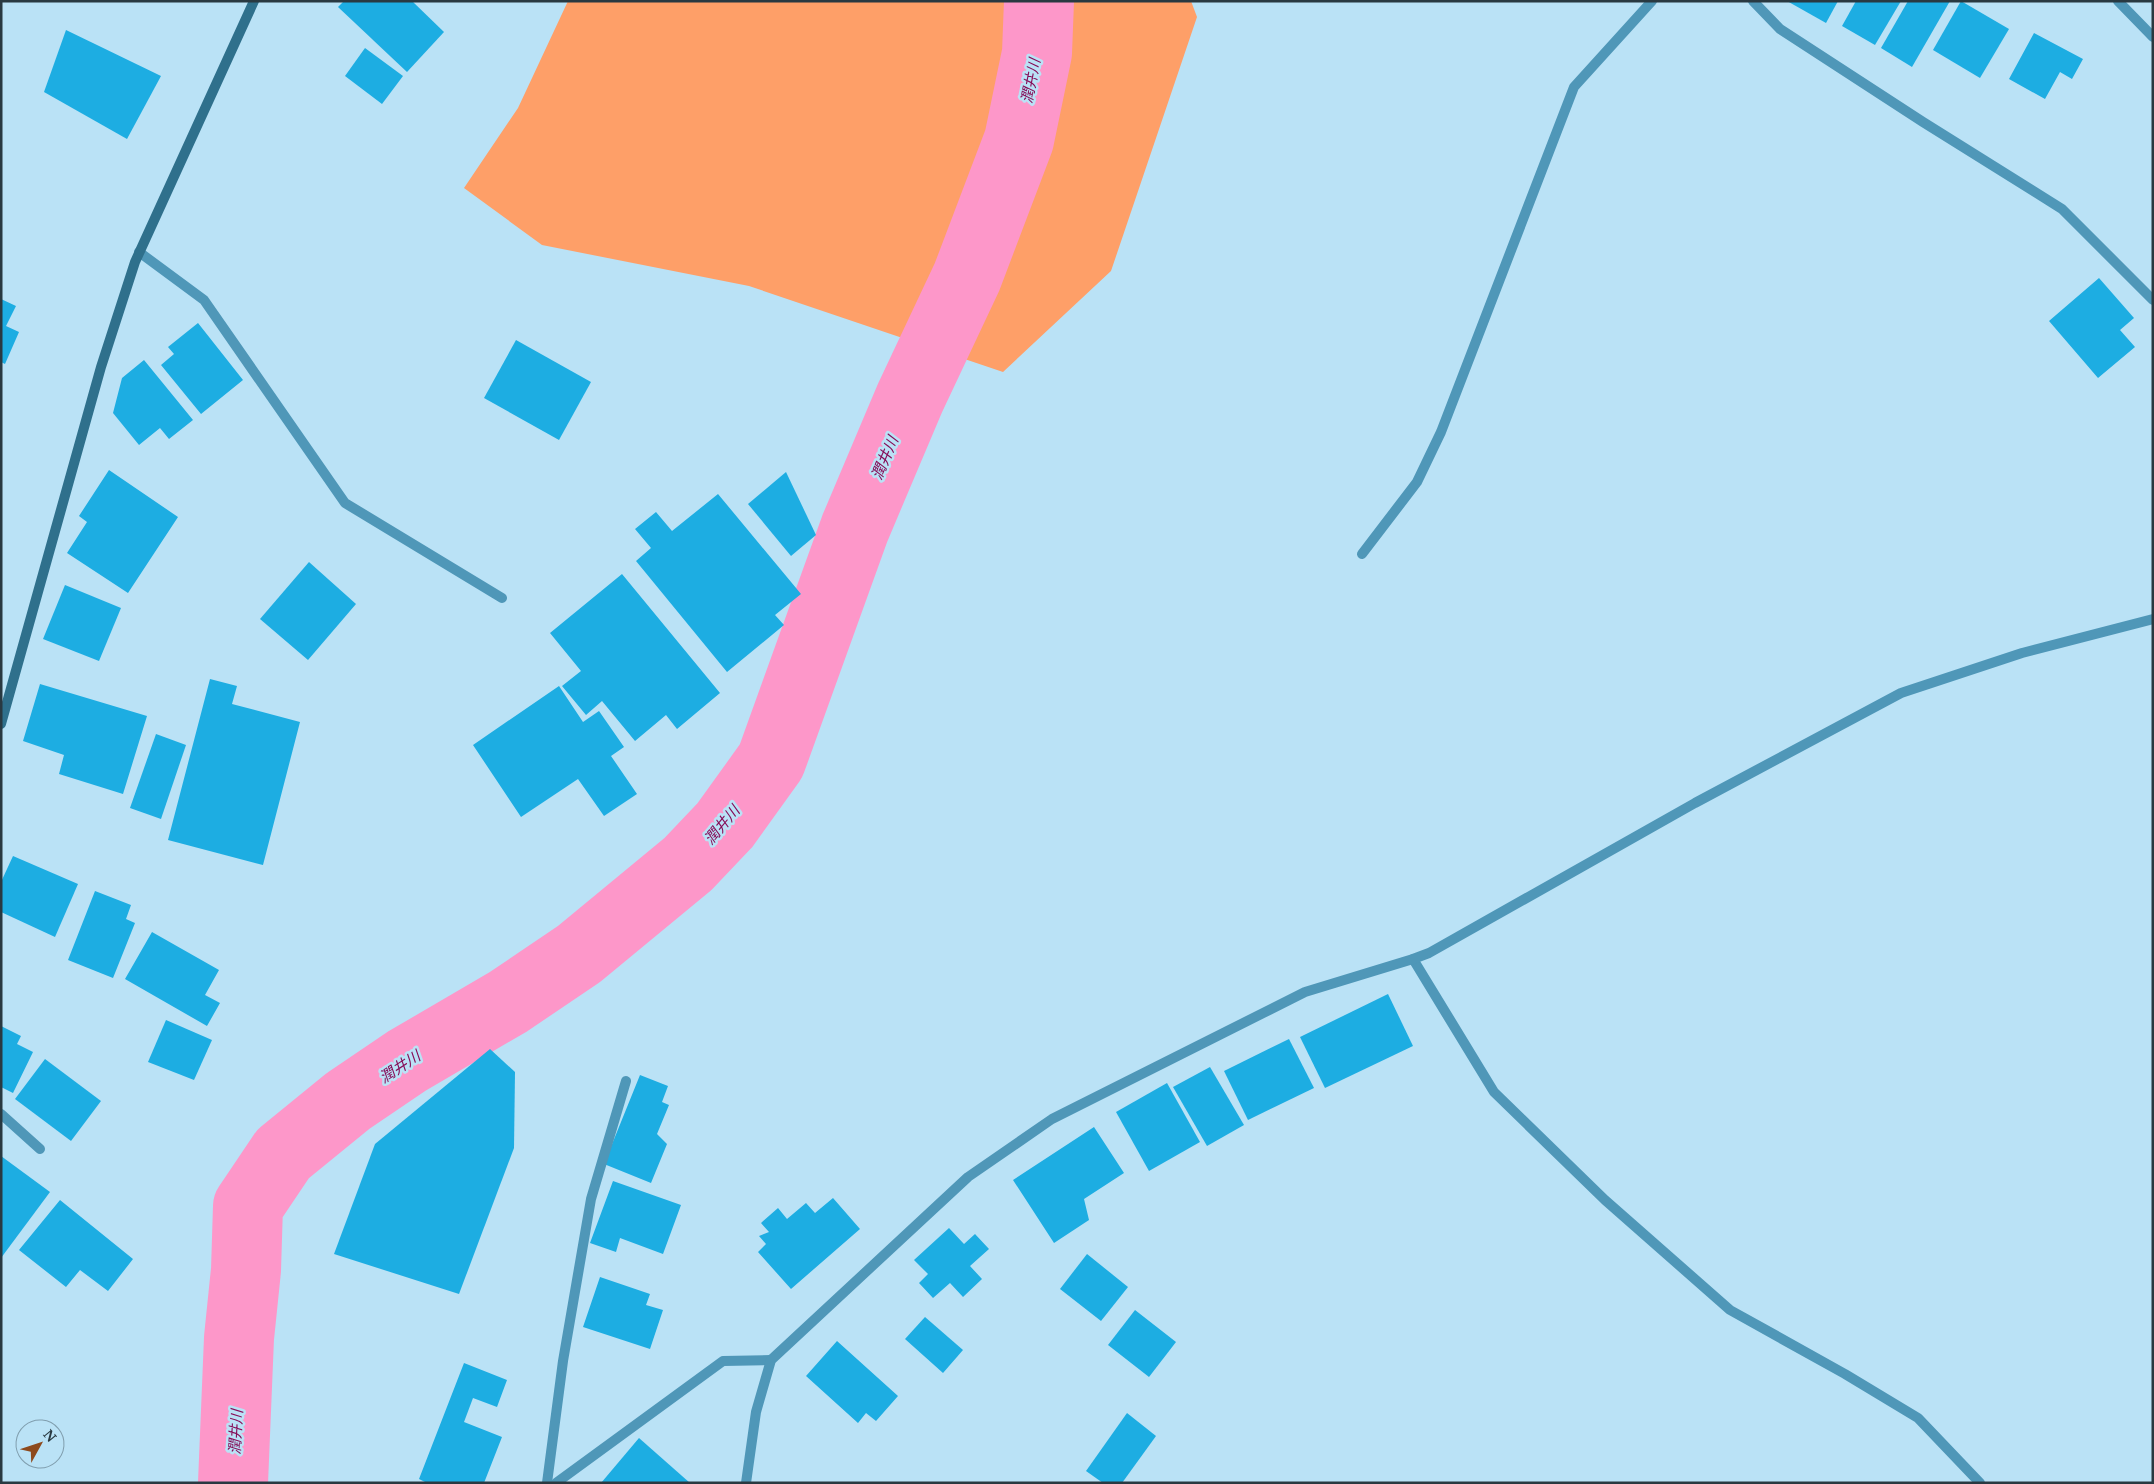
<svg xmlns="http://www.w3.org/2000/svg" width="2154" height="1484" font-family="'Noto Serif','Noto Sans JP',serif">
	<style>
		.green { fill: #fe9f68 }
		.water { fill: #fd97c9 }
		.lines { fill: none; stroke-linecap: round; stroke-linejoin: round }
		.river { stroke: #fd97c9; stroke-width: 70 }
		.building { fill: #1dade2 }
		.street { stroke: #4f97b8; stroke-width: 10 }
		.secondary { stroke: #2f708c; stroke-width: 10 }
		.labels { text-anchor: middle; stroke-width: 5; stroke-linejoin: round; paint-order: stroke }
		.water-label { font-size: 15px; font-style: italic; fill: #860c57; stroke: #bae2f6 }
	</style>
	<rect width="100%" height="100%" fill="#bae2f6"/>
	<path class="green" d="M568,1H1191L1197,17L1111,271L1003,372L749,286L542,245L464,188L518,108Z"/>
	<path class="water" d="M235,1405L242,1483H226Z"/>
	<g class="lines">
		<path class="river" d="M233,1483L239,1338L246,1270L248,1206L283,1154L348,1101L407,1061L508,1002L579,954L688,864L725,825L771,761L855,528L910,398L967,277L1019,140L1037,53L1039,1"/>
	</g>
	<g class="building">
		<path d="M344,1H412L444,32L407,72L338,7Z"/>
		<path d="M1787,1H1838L1826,23Z"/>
		<path d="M1856,1H1901L1875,45L1842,26Z"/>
		<path d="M1908,1H1950L1912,67L1881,48Z"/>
		<path d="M1961,1L2009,29L1980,78L1933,50Z"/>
		<path d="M66,30L161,76L127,139L44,92Z"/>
		<path d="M2034,33L2083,59L2072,79L2060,72L2045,99L2009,79Z"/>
		<path d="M365,48L403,76L382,104L345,76Z"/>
		<path d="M2099,278L2134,318L2120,330L2135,347L2098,378L2049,321Z"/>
		<path d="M1,299L16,306L6,326L19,332L5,364L1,362Z"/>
		<path d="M198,323L243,380L201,414L161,365L174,354L168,347Z"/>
		<path d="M516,340L591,382L559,440L484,398Z"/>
		<path d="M144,360L193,420L169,439L160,428L139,445L113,413L122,378Z"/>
		<path d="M109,470L178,517L128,593L67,553L87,522L79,516Z"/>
		<path d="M786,472L816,535L791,556L748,504Z"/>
		<path d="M718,494L801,594L775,615L784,625L727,672L636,561L651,548L635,529L656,512L672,531Z"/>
		<path d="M309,562L356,604L308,660L260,619Z"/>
		<path d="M622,574L720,693L677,729L666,715L635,741L602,701L586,715L562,686L581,671L550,633Z"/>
		<path d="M65,585L121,608L99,661L43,639Z"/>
		<path d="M210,679L237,686L232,704L300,722L263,865L168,840Z"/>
		<path d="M40,684L147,716L123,794L59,774L64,755L23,741Z"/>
		<path d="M559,686L583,722L599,711L624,747L611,756L637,794L604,816L578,779L521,817L473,745Z"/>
		<path d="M156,734L186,745L161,819L130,808Z"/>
		<path d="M13,856L78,884L55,937L1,912V882Z"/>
		<path d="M95,891L131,905L126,919L135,923L113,978L68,960Z"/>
		<path d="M152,932L219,970L205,995L220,1003L207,1026L125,979Z"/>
		<path d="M1388,994L1413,1046L1325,1088L1300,1037Z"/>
		<path d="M166,1020L212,1040L194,1080L148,1062Z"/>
		<path d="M1,1026L21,1036L17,1044L33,1052L13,1093L1,1087Z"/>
		<path d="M1289,1039L1314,1088L1248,1120L1224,1071Z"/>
		<path d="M490,1049L515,1072L514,1148L459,1294L334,1254L375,1144Z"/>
		<path d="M45,1059L101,1101L71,1141L15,1099Z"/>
		<path d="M1210,1067L1244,1125L1207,1146L1173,1087Z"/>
		<path d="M640,1075L668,1086L662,1102L669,1105L657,1134L667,1144L651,1183L604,1164Z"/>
		<path d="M1167,1083L1200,1142L1149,1171L1116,1112Z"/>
		<path d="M1094,1127L1124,1173L1084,1199L1089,1220L1054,1243L1013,1180Z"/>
		<path d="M1,1156L50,1192L1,1258Z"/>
		<path d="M613,1181L681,1205L663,1254L620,1238L616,1252L590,1243Z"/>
		<path d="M833,1198L860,1229L791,1289L758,1252L766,1244L759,1236L769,1232L761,1223L778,1208L787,1219L806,1203L815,1213Z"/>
		<path d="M60,1200L133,1259L108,1291L80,1270L66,1287L19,1250Z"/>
		<path d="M949,1228L964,1244L975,1234L989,1249L970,1266L982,1279L963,1297L950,1283L933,1298L919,1283L928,1274L914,1260Z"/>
		<path d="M1087,1254L1128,1287L1101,1321L1060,1289Z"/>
		<path d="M600,1277L650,1294L646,1305L663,1310L650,1349L583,1327Z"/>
		<path d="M1135,1310L1176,1342L1149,1377L1108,1345Z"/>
		<path d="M925,1317L963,1350L943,1373L905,1339Z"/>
		<path d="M837,1341L898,1396L876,1421L866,1413L858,1423L806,1376Z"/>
		<path d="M464,1363L507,1380L497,1407L473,1398L464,1422L502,1437L484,1483H427L419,1479Z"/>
		<path d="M1127,1413L1156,1436L1122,1483H1103L1086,1471Z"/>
		<path d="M639,1438L690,1483H601Z"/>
	</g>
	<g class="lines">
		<g class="street">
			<path d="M1753,1L1780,29L1923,122L2062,209L2153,300"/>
			<path d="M2118,1L2153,37"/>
			<path d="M139,252L204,300L345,503L502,598"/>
			<path d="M1362,554L1417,482L1441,432L1574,87L1652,1"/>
			<path d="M1413,959L1494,1092L1605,1200L1730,1310L1845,1374L1918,1418L1980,1483"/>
			<path d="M1,1114L40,1149"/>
			<path d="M547,1483L563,1361L591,1199L626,1081"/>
			<path d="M556,1483L723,1361L771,1360"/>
			<path d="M746,1483L756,1412L771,1360L968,1177L1052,1119L1305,992L1413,959L1429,953L1695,803L1901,693L2022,653L2153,619"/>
		</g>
		<path class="secondary" d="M1,724L101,367L135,262L254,1"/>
	</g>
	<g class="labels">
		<g class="water-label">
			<text transform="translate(1031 81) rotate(-79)" y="5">潤井川</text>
			<text transform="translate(885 458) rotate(-67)" y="5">潤井川</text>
			<text transform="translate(722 825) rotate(-50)" y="5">潤井川</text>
			<text transform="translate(400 1067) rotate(-33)" y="5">潤井川</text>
			<text transform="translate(236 1432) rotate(-87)" y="5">潤井川</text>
		</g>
	</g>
	<rect width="2154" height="1484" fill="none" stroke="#293941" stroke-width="5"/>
	<g transform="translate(40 1444) rotate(50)"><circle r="24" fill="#bae2f6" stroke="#809eae"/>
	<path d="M0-4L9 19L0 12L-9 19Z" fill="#8d491c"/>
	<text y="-8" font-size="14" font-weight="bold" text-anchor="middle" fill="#293941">N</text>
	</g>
</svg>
